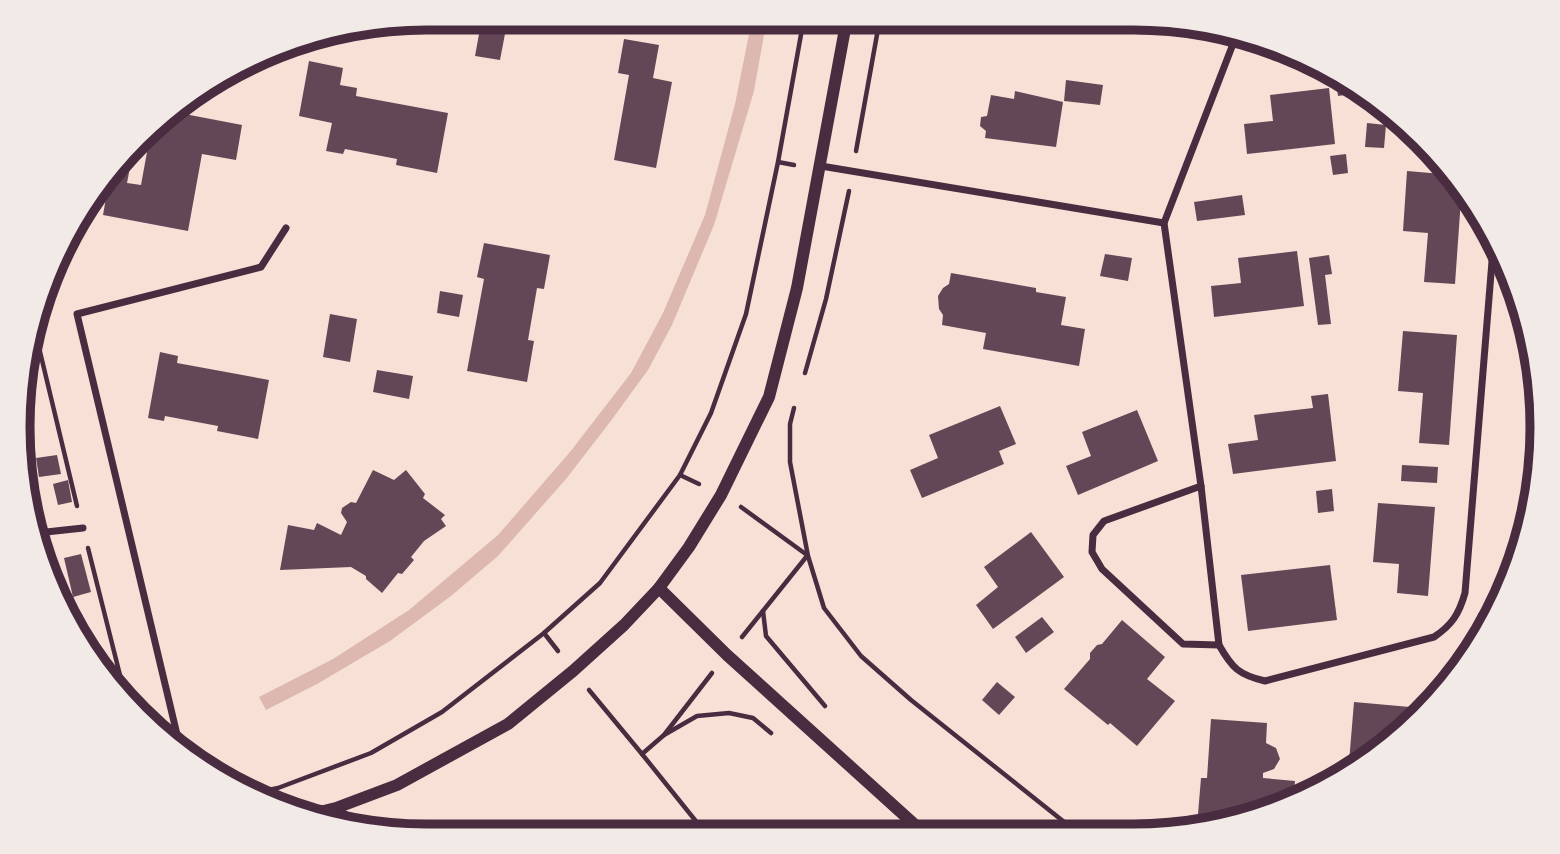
<svg xmlns="http://www.w3.org/2000/svg" width="1560" height="854" font-family="Poppins,sans-serif">
	<style>
		.water { fill: #dcb8b0 }
		.building { fill: #644757 }
		.lines { fill: none; stroke-linecap: round; stroke-linejoin: round }
		.path { stroke: #4a2c40; stroke-width: 4.5 }
		.minor { stroke: #4a2c40; stroke-width: 7 }
		.tertiary { stroke: #4a2c40; stroke-width: 12 }
		.rim { fill: none; stroke: #4a2c40; stroke-width: 9 }
	</style>
	<rect width="100%" height="100%" fill="#f7e1d7"/>
	<path class="water" d="M743,18H767L754,91L714,225L672,325L648,370L610,422L566,479L498,556L451,596L390,641L317,684L266,710L259,697L333,659L409,610L498,535L570,452L631,373L663,313L705,215L735,104L751,24Z"/>
	<g class="building">
		<path d="M482,18H508L500,60L475,56Z"/>
		<path d="M538,18H570L569,25L537,21Z"/>
		<path d="M1081,18H1119L1118,27Z"/>
		<path d="M1181,22L1201,25L1198,31L1180,24Z"/>
		<path d="M624,39L659,45L653,78L672,82L656,168L614,160L629,75L618,73Z"/>
		<path d="M309,61L343,68L340,85L357,88L356,96L448,113L437,173L396,165L397,159L345,149L343,154L326,151L332,123L299,116Z"/>
		<path d="M1345,79L1350,83L1352,94L1338,96L1336,80Z"/>
		<path d="M1066,80L1103,85L1100,105L1064,101Z"/>
		<path d="M1329,88L1335,144L1247,154L1244,124L1273,121L1270,95Z"/>
		<path d="M1015,91L1063,102L1056,147L985,138L986,131L980,126L981,117L987,116L991,95L1014,99Z"/>
		<path d="M169,111L242,125L236,160L202,154L188,231L103,215L106,198L91,195L119,165L130,167L127,183L141,185L151,130Z"/>
		<path d="M1367,123L1386,125L1384,148L1365,147Z"/>
		<path d="M1346,154L1348,173L1333,175L1330,156Z"/>
		<path d="M1407,171L1454,175L1462,185L1455,284L1424,282L1428,233L1403,231Z"/>
		<path d="M1242,195L1245,215L1197,221L1194,202Z"/>
		<path d="M484,243L550,255L544,289L537,288L528,340L534,341L527,382L467,371L484,279L477,277Z"/>
		<path d="M1297,251L1304,306L1214,317L1211,286L1241,283L1238,258Z"/>
		<path d="M1105,254L1132,258L1128,281L1100,276Z"/>
		<path d="M1329,255L1332,274L1325,275L1331,324L1318,325L1309,258Z"/>
		<path d="M951,273L1036,288V292L1066,297L1061,325L1085,329L1079,366L983,349L986,333L942,325L943,315L939,309L938,296L943,288L949,284Z"/>
		<path d="M440,291L463,295L459,317L437,313Z"/>
		<path d="M330,314L357,319L350,362L323,357Z"/>
		<path d="M1403,331L1457,335L1449,445L1419,443L1423,393L1398,391Z"/>
		<path d="M160,352L178,356L177,363L269,380L258,439L217,431L218,426L165,416L164,421L148,418Z"/>
		<path d="M377,370L413,376L409,399L373,392Z"/>
		<path d="M1328,394L1336,461L1233,474L1228,444L1258,440L1254,415L1313,408L1311,396Z"/>
		<path d="M24,397L28,429L21,430Z"/>
		<path d="M1000,406L1016,444L999,451L1004,464L922,498L910,470L938,458L929,435Z"/>
		<path d="M1137,410L1158,461L1078,495L1066,466L1091,456L1082,432Z"/>
		<path d="M57,455L61,474L39,477L36,458Z"/>
		<path d="M1402,465L1438,467L1437,483L1401,481Z"/>
		<path d="M373,470L394,480L406,470L425,494L423,498L445,515L441,519L446,526L424,541L411,557L414,560L402,574L398,573L382,593L366,579V576L351,567L280,570L288,525L314,530L317,523L341,535L347,522L341,513L342,508L351,502L356,503Z"/>
		<path d="M68,480L72,502L58,505L53,484Z"/>
		<path d="M1332,489L1334,511L1318,513L1316,491Z"/>
		<path d="M1378,503L1435,507L1428,596L1397,593L1399,564L1373,562Z"/>
		<path d="M1031,532L1064,577L993,629L976,605L998,587L984,567Z"/>
		<path d="M81,554L91,592L73,597L64,558Z"/>
		<path d="M1330,565L1337,620L1248,631L1241,575Z"/>
		<path d="M1042,617L1054,632L1026,653L1015,637Z"/>
		<path d="M1122,620L1165,657L1147,679L1175,701L1137,746L1110,723L1108,725L1064,689L1090,659V653L1097,645L1102,644Z"/>
		<path d="M997,682L1015,697L999,715L982,700Z"/>
		<path d="M1354,702L1410,707L1408,728L1360,768L1348,774Z"/>
		<path d="M1211,719L1267,723L1266,743L1276,748L1280,759L1274,769L1263,773V778L1295,781L1293,801L1260,816L1261,812L1231,810L1230,816L1198,814L1201,778H1207Z"/>
	</g>
	<g class="lines">
		<g class="path">
			<path d="M856,151L880,18"/>
			<path d="M778,162L794,165"/>
			<path d="M31,331H35L77,506"/>
			<path d="M805,373L826,299L849,191"/>
			<path d="M794,408L790,424V462L808,556L824,608L861,656L911,700L1078,833"/>
			<path d="M680,475L699,484"/>
			<path d="M741,507L807,555"/>
			<path d="M88,548L127,703"/>
			<path d="M763,611L766,636L825,706"/>
			<path d="M1480,615L1493,616"/>
			<path d="M544,633L558,651"/>
			<path d="M742,637L807,556"/>
			<path d="M589,690L642,754L664,735L712,673"/>
			<path d="M664,735L697,716L729,713L753,718L771,733"/>
			<path d="M642,754L707,835"/>
			<path d="M249,794L278,788L371,753L442,712L544,633L600,583L680,475L711,413L746,314L778,162L804,18"/>
			<path d="M948,824L961,834"/>
		</g>
		<g class="minor">
			<path d="M1238,31L1164,223L1201,486L1219,645C1232,668 1239,675 1265,681L1434,637C1452,625 1459,614 1465,593L1493,249"/>
			<path d="M821,166L1164,223"/>
			<path d="M1201,486L1104,521L1093,535L1092,552L1102,569L1183,644L1219,645"/>
			<path d="M37,533L83,528"/>
			<path d="M180,747L77,314L261,267L286,228"/>
			<path d="M337,809L368,829"/>
		</g>
		<g class="tertiary">
			<path d="M659,588L727,655L925,834"/>
			<path d="M303,816L336,808L397,785L508,724L573,671L624,625L659,588L689,547L721,495L769,397L797,288L847,18"/>
		</g>
	</g>
	<path d="M0 0H1560V854H0ZM427 30H1133A397 397 0 0 1 1530 427V427A397 397 0 0 1 1133 824H427A397 397 0 0 1 30 427V427A397 397 0 0 1 427 30Z" fill="#f1eae7" fill-rule="evenodd"/>
	<path class="rim" d="M427 30H1133A397 397 0 0 1 1530 427V427A397 397 0 0 1 1133 824H427A397 397 0 0 1 30 427V427A397 397 0 0 1 427 30Z"/>
</svg>
